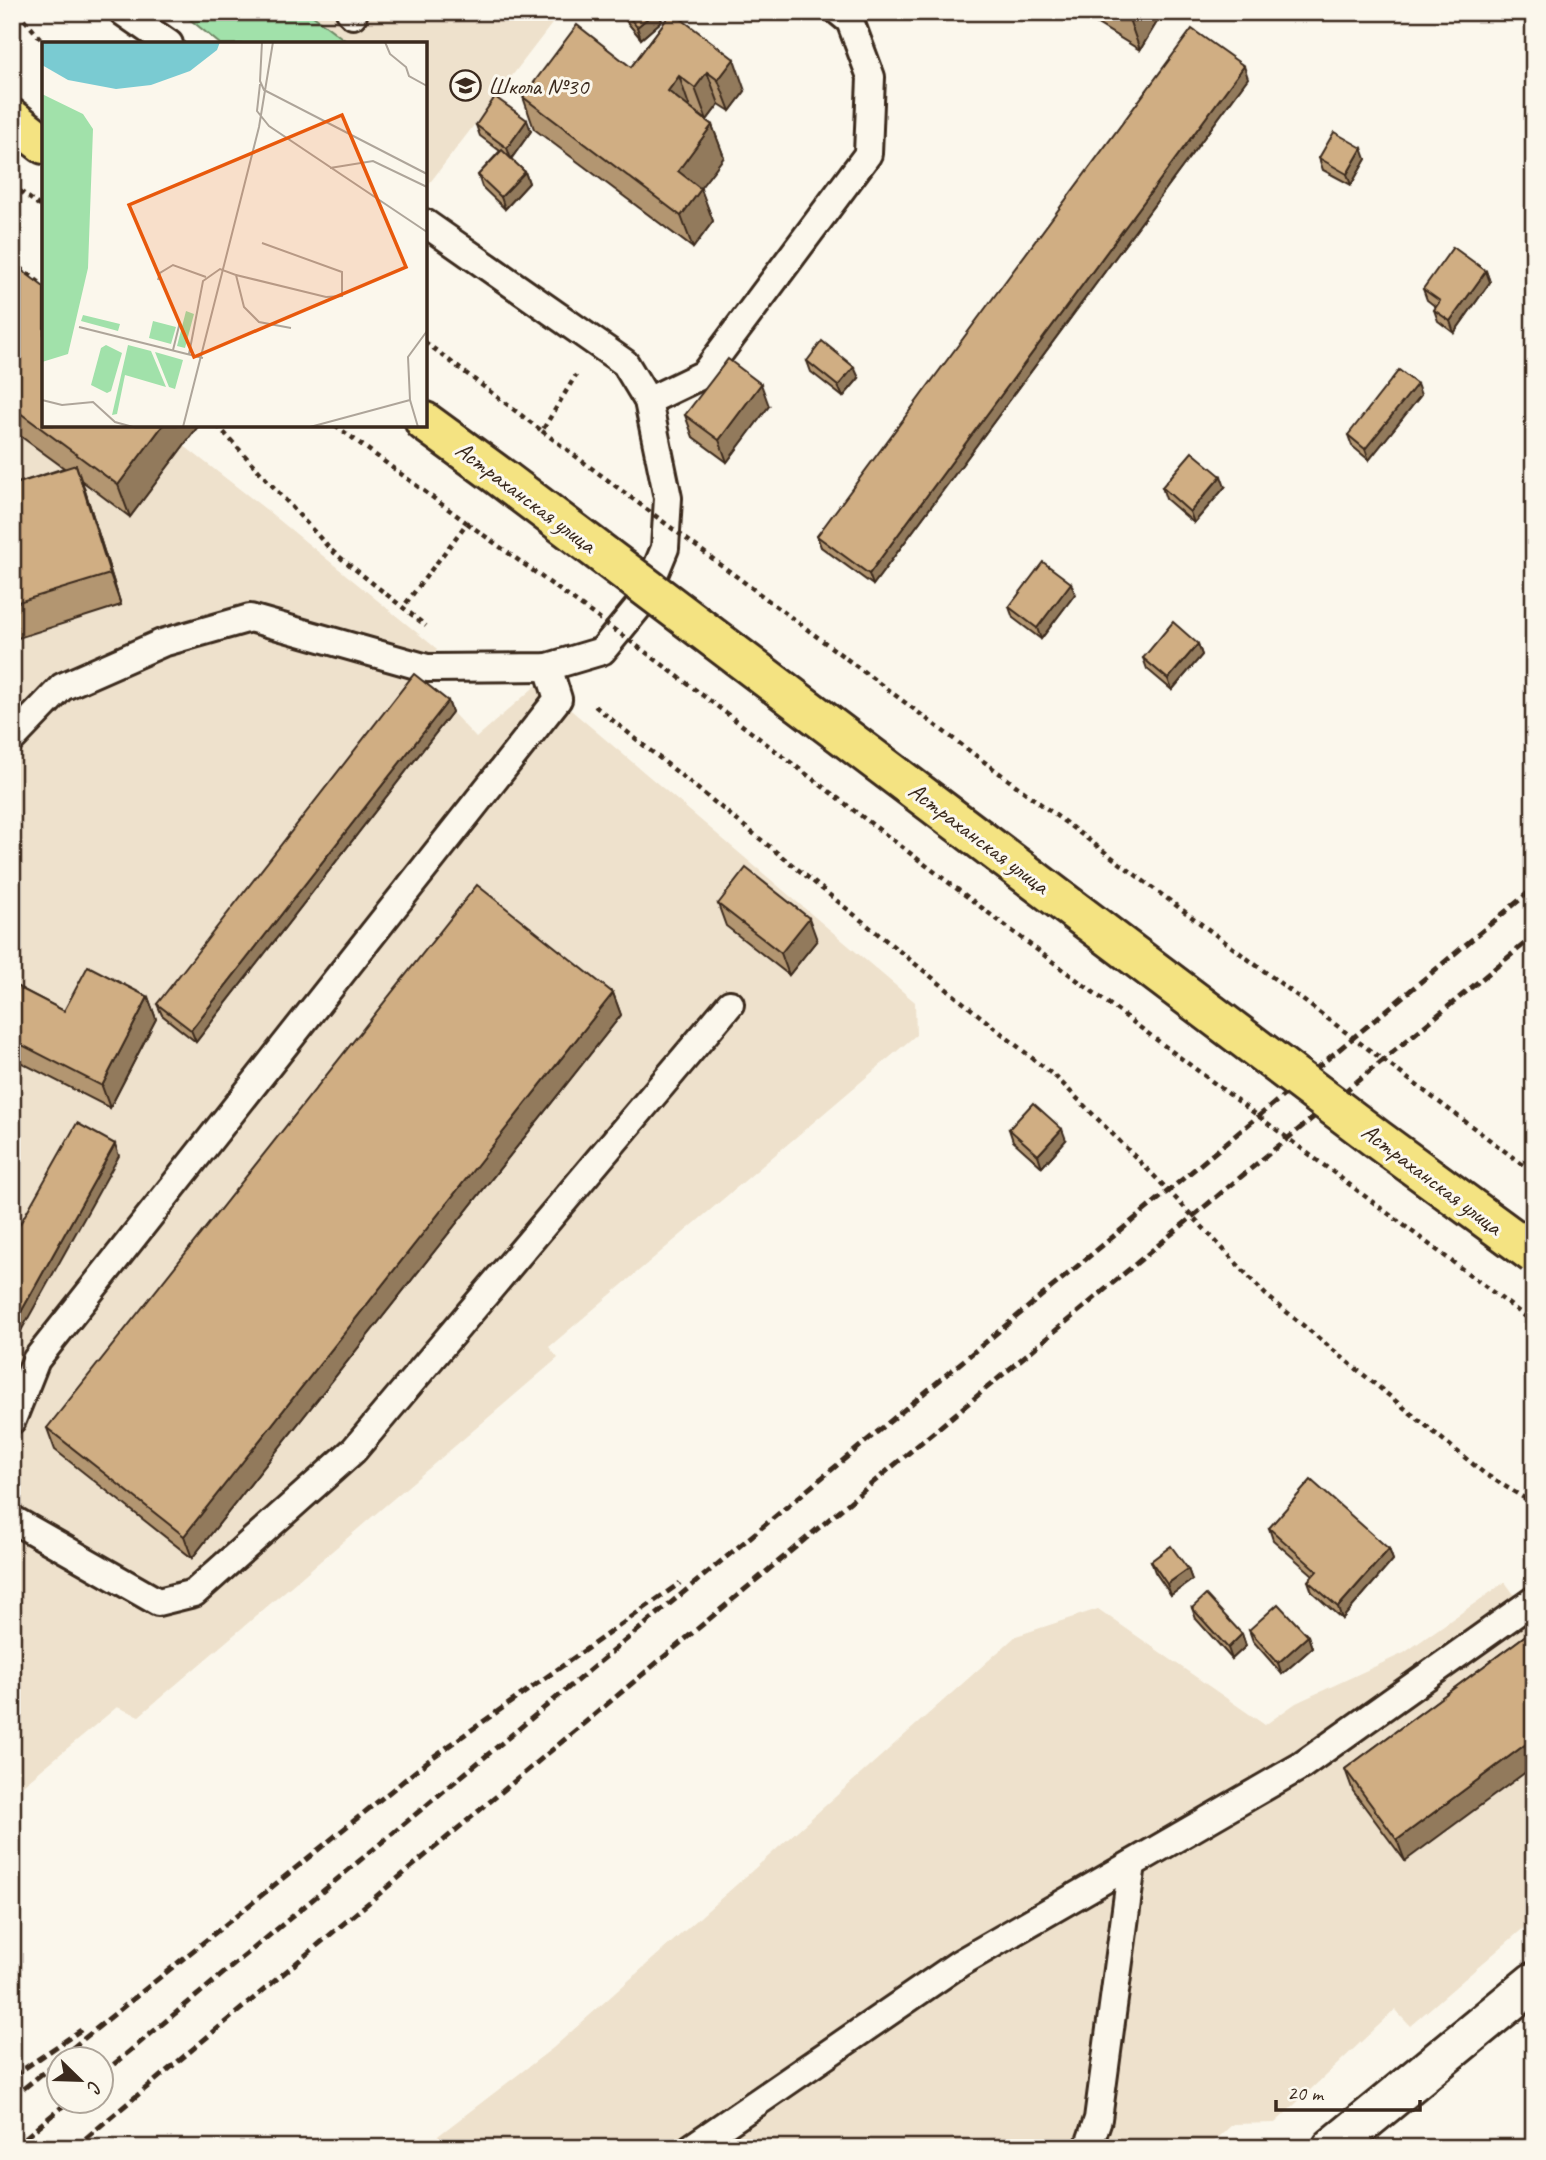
<svg xmlns="http://www.w3.org/2000/svg" width="1546" height="2160" font-family="Caveat,sans-serif">
	<style>
		.built { fill: #eee1cc }
		.green { fill: #a1e1aa; stroke: #6e8664; stroke-width: 2 }
		.lines { fill: none; stroke-linecap: round; stroke-linejoin: round }
		.lane-casing { stroke: #3b2a1e; stroke-width: 32 }
		.street-casing { stroke: #3b2a1e; stroke-width: 44 }
		.primary-casing { stroke: #3b2a1e; stroke-width: 44 }
		.path { stroke: #3b2a1e; stroke-width: 4.5; stroke-dasharray: 5 5; stroke-linecap: butt }
		.lane { stroke: #fbf7ec; stroke-width: 26 }
		.street { stroke: #fbf7ec; stroke-width: 38 }
		.primary { stroke: #f4e382; stroke-width: 38 }
		.rail { stroke: #3b2a1e; stroke-width: 5; stroke-dasharray: 10 5; stroke-linecap: butt }
		.primary-bridge-casing { stroke: #3b2a1e; stroke-width: 44; stroke-linecap: butt }
		.path-bridge { stroke: #3b2a1e; stroke-width: 4.5; stroke-dasharray: 5 5; stroke-linecap: butt }
		.primary-bridge { stroke: #f4e382; stroke-width: 38 }
		.wall { fill: #b39671; stroke: #3b2a1e; stroke-width: 2 }
		.shaded-wall { fill: #927a5c; stroke: #3b2a1e; stroke-width: 2 }
		.building { fill: #d0ae83; stroke: #3b2a1e; stroke-width: 2 }
		.labels { text-anchor: middle; stroke-width: 6; stroke-linejoin: round; paint-order: stroke }
		.poi-label { font-size: 24px; fill: #3b2a1e; stroke: #fbf7ec; text-anchor: start }
		.street-label { font-size: 24px; fill: #3b2a1e; stroke: #fbf7ec }
		.inset-road { fill: none; stroke: #aea59a; stroke-width: 2 }
		.view { fill: #e8590c; fill-opacity: 0.15; stroke: #e8590c; stroke-width: 3.5 }
		.inset-edge { fill: none; stroke: #3b2a1e; stroke-width: 3.5 }
	</style>
	<rect width="100%" height="100%" fill="#fbf7ec"/>
	<filter id="ink" filterUnits="userSpaceOnUse"><feTurbulence type="fractalNoise" baseFrequency=".0143" numOctaves="2"/><feDisplacementMap in="SourceGraphic" scale="14" xChannelSelector="R" yChannelSelector="G"/><feConvolveMatrix kernelMatrix="1 2 1 2 8 2 1 2 1" color-interpolation-filters="sRGB"/></filter>
	<g filter="url(#ink)">
		<g class="built">
			<path d="M181,12H561L425,189V44H220Z"/>
			<path d="M12,287L44,425L183,445L268,511L437,649L418,685L452,712L476,738L539,683L915,1002L916,1035L549,1347L558,1358L139,1716L117,1707L12,1794Z"/>
			<path d="M1505,1582L1534,1622V1919L1410,2026L1395,2010L1275,2123L1233,2124L1207,2148H422L553,2048L1016,1636L1098,1609L1265,1725L1296,1703L1404,1653Z"/>
		</g>
		<path class="green" d="M181,12H308L350,44H220Z"/>
		<g class="lines">
			<defs>
				<g id="lane">
					<path d="M123,12L169,44"/>
					<path d="M350,12L353,15"/>
					<path d="M648,401L704,374L868,154L871,77L850,21L839,12"/>
					<path d="M12,739L62,687L162,643L250,618L427,668L548,667L602,651L643,601L665,548L668,498L648,401L625,363L425,223"/>
					<path d="M12,1420L36,1360L558,699L548,667"/>
					<path d="M12,1519L158,1602L194,1593L354,1450L730,1004"/>
					<path d="M691,2148L960,1963L1301,1766L1534,1600"/>
					<path d="M1088,2148L1098,2119L1132,1864"/>
				</g>
				<path id="street" d="M1332,2148L1534,1982"/>
				<g id="primary">
					<path d="M12,119L44,144"/>
					<path d="M425,422L503,479"/>
				</g>
			</defs>
			<use href="#lane" class="lane-casing"/>
			<use href="#street" class="street-casing"/>
			<use href="#primary" class="primary-casing"/>
			<g class="path">
				<path d="M18,12L45,44"/>
				<path d="M12,185L44,209"/>
				<path d="M12,261L44,286"/>
				<path d="M425,342L542,431L576,375"/>
				<path d="M217,425L331,550L426,626"/>
				<path d="M335,425L467,523L403,607"/>
				<path d="M595,706L1057,1078L1168,1190L1266,1295L1485,1474L1534,1504"/>
			</g>
			<use href="#lane" class="lane"/>
			<use href="#street" class="street"/>
			<use href="#primary" class="primary"/>
			<g class="rail">
				<path d="M60,2058L433,1757L680,1583"/>
				<path d="M102,2074L1534,888"/>
				<path d="M12,2077L81,2030"/>
				<path d="M12,2098L60,2059"/>
				<path d="M13,2148L70,2100"/>
				<path d="M74,2148L1192,1217L1534,936"/>
			</g>
			<defs>
				<path id="primary-bridge" d="M503,479L1377,1139L1534,1254"/>
			</defs>
			<use href="#primary-bridge" class="primary-bridge-casing"/>
			<g class="path-bridge">
				<path d="M542,431L1534,1173"/>
				<path d="M467,523L659,662L1053,962L1534,1323"/>
			</g>
			<use href="#primary-bridge" class="primary-bridge"/>
		</g>
		<g class="wall">
			<path d="M621,12H658L662,21L641,39L622,16Z"/>
			<path d="M672,12L745,91L730,111L719,104L707,120L690,108L712,125L724,157L700,188L713,221L693,248L534,129L523,97L631,67Z"/>
			<path d="M1078,12H1163L1140,50Z"/>
			<path d="M1248,78L873,585L821,547L817,536Z"/>
			<path d="M476,125L531,131L511,159L525,172L529,183L505,209L482,187L478,175L500,151L480,136Z"/>
			<path d="M1319,158L1366,159L1351,185L1323,170Z"/>
			<path d="M12,263L44,425H199L130,517L82,481L121,605L12,640V485L64,468L12,430Z"/>
			<path d="M1486,271L1490,282L1454,333L1438,321L1434,310L1436,307L1427,300L1423,289Z"/>
			<path d="M807,361L859,378L843,397L811,372Z"/>
			<path d="M1421,395L1369,460L1352,446L1348,435Z"/>
			<path d="M769,406L727,462L693,437L685,415Z"/>
			<path d="M1162,487H1225L1194,523L1166,499Z"/>
			<path d="M1075,594L1041,639L1013,618L1009,607Z"/>
			<path d="M1198,644L1202,655L1172,690L1147,669L1143,658Z"/>
			<path d="M448,701L452,712L196,1042L162,1015L157,1004Z"/>
			<path d="M718,904L817,940L789,975L726,926Z"/>
			<path d="M12,984L64,1011L148,997L156,1019L110,1108L12,1058Z"/>
			<path d="M613,993L621,1015L192,1558L55,1450L47,1428Z"/>
			<path d="M1009,1129L1066,1140L1042,1167L1013,1141Z"/>
			<path d="M1269,1528L1389,1549L1393,1560L1342,1619L1312,1592L1308,1581L1313,1575L1273,1540Z"/>
			<path d="M1151,1561L1188,1569L1192,1580L1171,1595L1155,1572Z"/>
			<path d="M1192,1608L1242,1634L1246,1646L1232,1659L1196,1619Z"/>
			<path d="M1534,1629L1405,1861L1353,1791L1345,1769Z"/>
			<path d="M1249,1630L1308,1636L1312,1648L1282,1674L1253,1641Z"/>
		</g>
		<g class="shaded-wall">
			<path d="M655,12H658L662,21L641,39L637,27Z"/>
			<path d="M1132,12H1163L1140,50L1129,19Z"/>
			<path d="M734,59L745,91L730,111L718,80Z"/>
			<path d="M1244,66L1248,78L873,585L869,574Z"/>
			<path d="M707,72L719,104L707,120L695,88Z"/>
			<path d="M679,76L690,108L679,123L668,91Z"/>
			<path d="M527,120L531,131L511,159L507,148Z"/>
			<path d="M712,125L724,157L689,203L678,171Z"/>
			<path d="M1362,148L1366,159L1351,185L1347,174Z"/>
			<path d="M525,172L529,183L505,209L501,197Z"/>
			<path d="M701,189L713,221L693,248L681,216Z"/>
			<path d="M1486,271L1490,282L1454,333L1450,321Z"/>
			<path d="M854,367L859,378L843,397L838,386Z"/>
			<path d="M761,384L769,406L727,462L719,440Z"/>
			<path d="M1417,384L1421,395L1369,460L1365,449Z"/>
			<path d="M163,425H199L130,517L118,485Z"/>
			<path d="M76,465L87,497L121,605L110,574Z"/>
			<path d="M1221,476L1225,487L1194,523L1190,512Z"/>
			<path d="M1071,583L1075,594L1041,639L1037,628Z"/>
			<path d="M1198,644L1202,655L1172,690L1168,679Z"/>
			<path d="M448,701L452,712L196,1042L191,1030Z"/>
			<path d="M809,918L817,940L789,975L781,953Z"/>
			<path d="M613,993L621,1015L192,1558L184,1536Z"/>
			<path d="M148,997L156,1019L110,1108L102,1086Z"/>
			<path d="M1062,1129L1066,1140L1042,1167L1038,1155Z"/>
			<path d="M115,1144L119,1156L12,1347V1328Z"/>
			<path d="M1389,1549L1393,1560L1342,1619L1338,1607Z"/>
			<path d="M1188,1569L1192,1580L1171,1595L1167,1584Z"/>
			<path d="M1242,1634L1246,1646L1232,1659L1228,1648Z"/>
			<path d="M1308,1636L1312,1648L1282,1674L1278,1663Z"/>
			<path d="M1534,1738V1766L1405,1861L1397,1840Z"/>
			<path d="M12,1782L16,1791L12,1794Z"/>
		</g>
		<g class="building">
			<path d="M625,12H655L637,27Z"/>
			<path d="M672,12L734,59L718,80L707,72L695,88L679,76L668,91L712,125L678,171L701,189L681,216L523,97L577,25L631,67Z"/>
			<path d="M1118,12H1132L1129,19Z"/>
			<path d="M1192,29L1244,66L869,574L817,536Z"/>
			<path d="M495,97L527,120L507,148L476,125Z"/>
			<path d="M1334,132L1362,148L1347,174L1319,158Z"/>
			<path d="M502,150L525,172L501,197L478,175Z"/>
			<path d="M1453,247L1486,271L1450,321L1434,310L1440,301L1423,289Z"/>
			<path d="M12,263L44,287V425H163L118,485L12,407Z"/>
			<path d="M822,341L854,367L838,386L807,361Z"/>
			<path d="M728,359L761,384L719,440L685,415Z"/>
			<path d="M1399,370L1417,384L1365,449L1348,435Z"/>
			<path d="M1192,452L1221,476L1190,512L1162,487Z"/>
			<path d="M76,465L110,574L12,604V485Z"/>
			<path d="M1043,562L1071,583L1037,628L1009,607Z"/>
			<path d="M1173,622L1198,644L1168,679L1143,658Z"/>
			<path d="M414,674L448,701L191,1030L157,1004Z"/>
			<path d="M746,868L809,918L781,953L718,904Z"/>
			<path d="M477,885L613,993L184,1536L47,1428Z"/>
			<path d="M88,966L148,997L102,1086L12,1040V984L64,1011Z"/>
			<path d="M1033,1103L1062,1129L1038,1155L1009,1129Z"/>
			<path d="M77,1123L115,1144L12,1328V1238Z"/>
			<path d="M1311,1480L1389,1549L1338,1607L1308,1581L1317,1571L1269,1528Z"/>
			<path d="M1171,1546L1188,1569L1167,1584L1151,1561Z"/>
			<path d="M1206,1595L1242,1634L1228,1648L1192,1608Z"/>
			<path d="M1278,1604L1308,1636L1278,1663L1249,1630Z"/>
			<path d="M1534,1629V1738L1397,1840L1345,1769Z"/>
		</g>
	</g>
	<defs>
		<symbol id="school-ring" viewBox="-11 -11 22 22"><circle r="9.5" fill="#fbf7ec" stroke="#3b2a1e" stroke-width="1.5"/><path d="M0-5L7-2L0 1L-7-2ZM-4 1L0 2.5L4 1V4Q0 6-4 4Z" fill="#3b2a1e"/></symbol>
	</defs>
	<g fill-rule="evenodd">
		<use href="#school-ring" x="448" y="68" width="35" height="35"/>
	</g>
	<g class="labels">
		<g class="poi-label">
			<text x="488" y="94">Школа №30</text>
		</g>
		<g class="street-label">
			<text transform="translate(526 497) rotate(37)" y="8">Астраханская улица</text>
			<text transform="translate(979 838) rotate(37)" y="8">Астраханская улица</text>
			<text transform="translate(1432 1179) rotate(37)" y="8">Астраханская улица</text>
		</g>
	</g>
	<g transform="translate(42 42)">
		<rect width="385" height="385" fill="#fbf7ec"/>
		<path d="M0,52L41,72L51,87L46,226L26,312L0,320ZM144,269L152,272L143,306L135,304ZM41,273L78,282L76,289L39,279ZM111,279L134,285L129,302L107,296ZM64,303L80,311L69,349L65,351L49,343L59,306ZM86,303L109,309L124,345L83,333L75,372L70,373ZM113,310L141,318L133,347L127,345Z" fill="#a1e1aa"/>
		<path d="M0,0H178L175,8L148,29L109,43L74,47L26,38L0,23Z" fill="#7acbd2"/>
		<path class="inset-road" d="M220,0L218,39L222,48L385,132M343,0L348,12L364,25L367,34L385,44M218,42L215,69L227,84L385,190M288,126L331,119L385,145M194,233L284,255L300,254V230L220,201M116,238L118,231L131,223L164,235M37,285L161,316M131,308L138,280M147,312L161,239L178,227L194,233L202,265L217,280L249,286M0,358L20,363L51,360L73,380L91,385M368,358L366,315L385,289M141,385L217,85L231,0M268,385L368,358L376,385"/>
		<path class="view" d="M300,73L364,225L152,315L87,163Z"/>
		<rect width="385" height="385" class="inset-edge"/>
	</g>
	<rect width="1546" height="2160" fill="none" stroke="#fbf7ec" stroke-width="42"/>
	<rect x="21" y="21" width="1504" height="2118" fill="none" stroke="#3b2a1e" stroke-width="2.5" filter="url(#ink)"/>
	<g transform="translate(80 2080) rotate(113)"><circle r="33" fill="#fbf7ec" stroke="#aea59a" stroke-width="2"/>
	<path d="M0-5L12 26L0 18L-12 26Z" fill="#3b2a1e"/>
	<text y="-10" font-size="19" font-weight="bold" text-anchor="middle" fill="#3b2a1e">С</text>
	</g>
	<path d="M1276 2100v10h144v-10" fill="none" stroke="#3b2a1e" stroke-width="3.5"/>
	<text x="1287" y="2100" font-size="21" fill="#3b2a1e" stroke="#fbf7ec" stroke-width="5" paint-order="stroke">20 m</text>
</svg>
